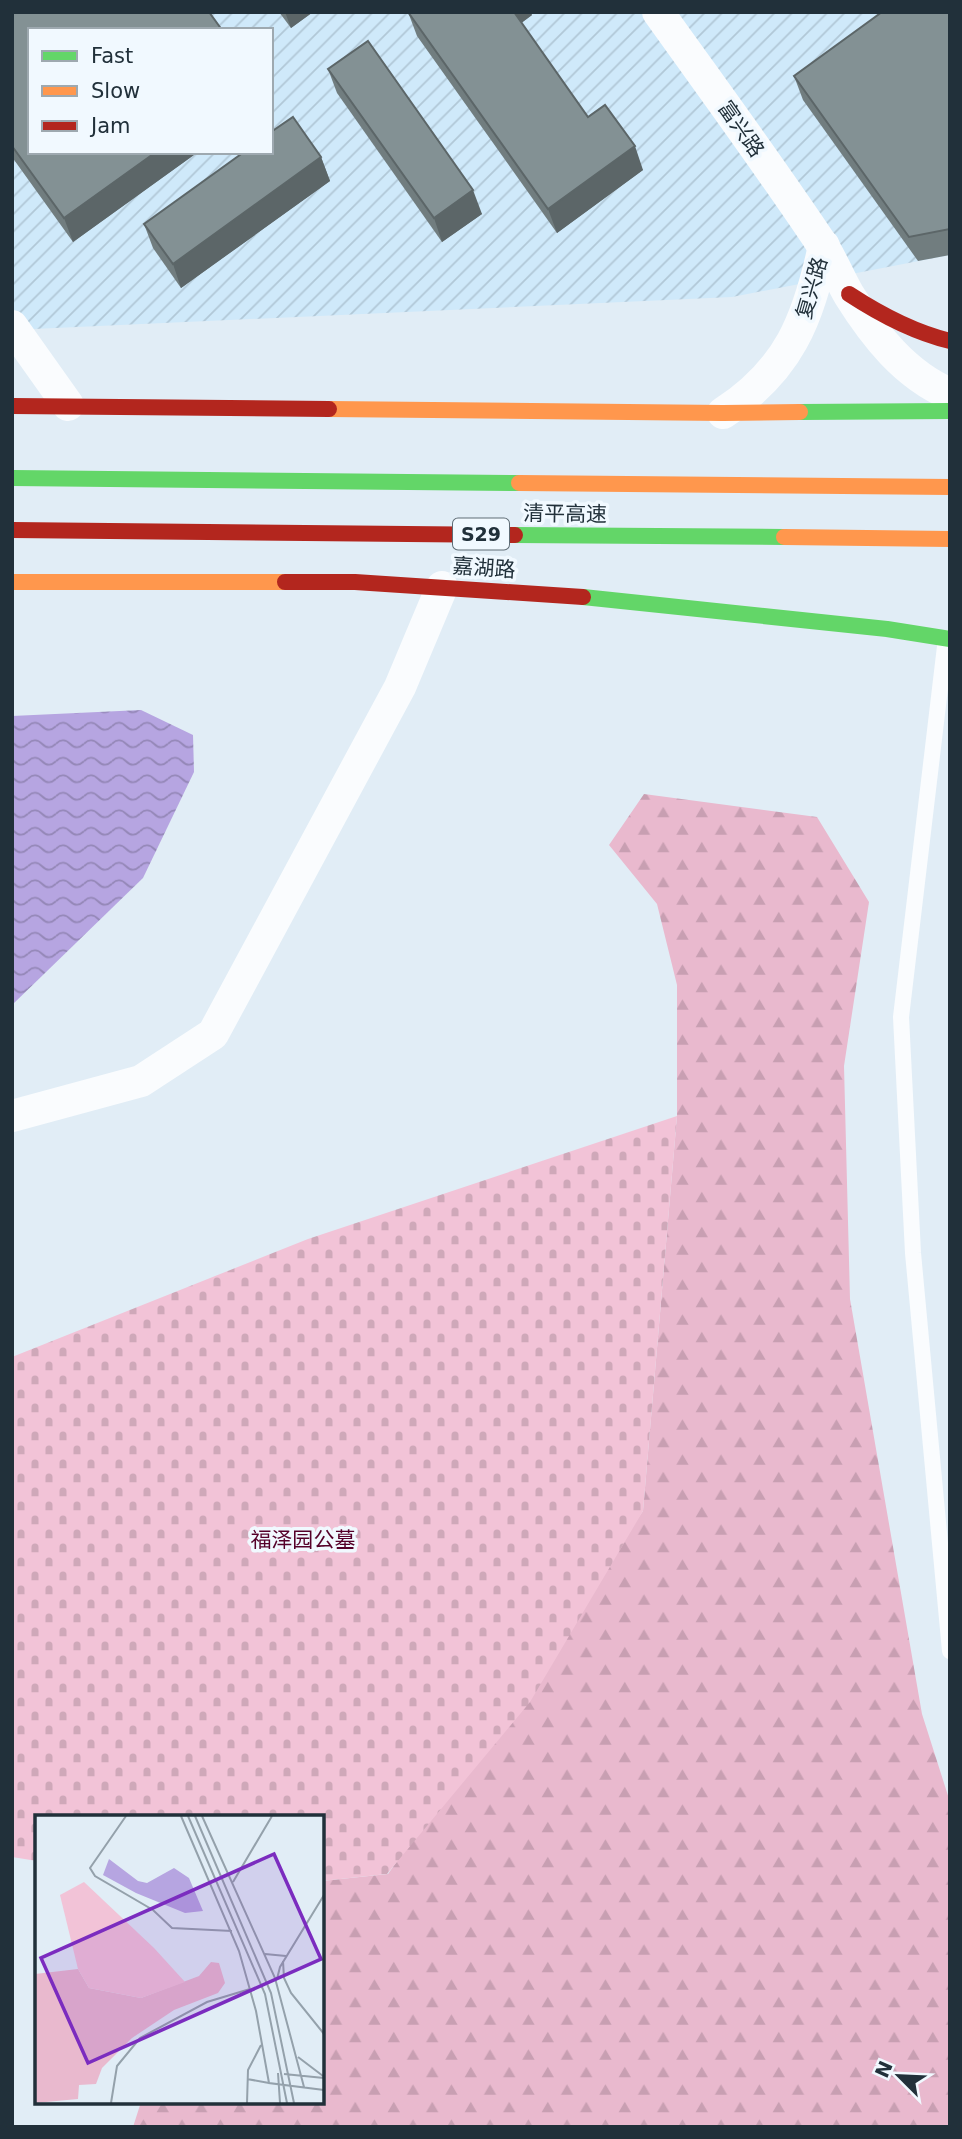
<svg xmlns="http://www.w3.org/2000/svg" width="962" height="2139" font-family="'DejaVu Sans','Noto Sans SC',sans-serif">
	<style>
		.industrial { fill: url(#industrial-furrows); fill-rule: evenodd }
		.forest { fill: url(#forest-firs) }
		.cemetery { fill: url(#cemetery-stones) }
		.water { fill: url(#water-waves) }
		.lines { fill: none; stroke-linecap: round; stroke-linejoin: round }
		.lane { stroke: #fafcfe; stroke-width: 16 }
		.street { stroke: #fafcfe; stroke-width: 32 }
		.fast { stroke: #63d668; stroke-width: 16 }
		.slow { stroke: #ff974d; stroke-width: 16 }
		.jam { stroke: #b3261e; stroke-width: 16 }
		.wall { fill: #717d7f }
		.shaded-wall { fill: #5c6668 }
		.building { fill: #839194; stroke: #5c6668; stroke-width: 2 }
		.labels { text-anchor: middle; stroke-width: 7; stroke-linejoin: round; paint-order: stroke }
		.shield { fill: #f1f9ff; stroke: #5f6c75; stroke-width: 2 }
		.shield-label { font-size: 19px; font-weight: bold; fill: #21303a }
		.street-label { font-size: 21px; fill: #21303a; stroke: #f1f9ff }
		.park-label { font-size: 21px; fill: #550029; stroke: #f1f9ff }
		.inset-road { fill: none; stroke: #94a1ab; stroke-width: 2 }
		.view { fill: #7b2cbf; fill-opacity: 0.15; stroke: #7b2cbf; stroke-width: 3.5 }
		.inset-edge { fill: none; stroke: #21303a; stroke-width: 3.5 }
	</style>
	<defs>
		<pattern id="industrial-furrows" width="10" height="10" patternUnits="userSpaceOnUse" patternTransform="scale(1.75)"><rect width="10" height="10" fill="#cfe9fa"/><path d="M-1 1l2-2M0 10L10 0M9 11l2-2" fill="none" stroke="#b1c8d7"/></pattern>
		<pattern id="forest-firs" width="22" height="20" patternUnits="userSpaceOnUse" patternTransform="scale(1.75)"><rect width="22" height="20" fill="#e9b9ce"/><path d="M5 1l3.5 6h-7zM16 11l3.5 6h-7z" fill="#c89fb2"/></pattern>
		<pattern id="cemetery-stones" width="16" height="16" patternUnits="userSpaceOnUse" patternTransform="scale(1.75)"><rect width="16" height="16" fill="#f2c3d7"/><path d="M2 7V4a2 2 0 0 1 4 0v3zM10 15v-3a2 2 0 0 1 4 0v3z" fill="#cfa8b9"/></pattern>
		<pattern id="water-waves" width="16" height="10" patternUnits="userSpaceOnUse" patternTransform="scale(1.75)"><rect width="16" height="10" fill="#b6a5e1"/><path d="M0 5q4-4 8 0t8 0" fill="none" stroke="#9487b7"/></pattern>
	</defs>
	<rect width="100%" height="100%" fill="#e1edf6"/>
	<path class="industrial" d="M12,12H950V255L732,297L12,330ZM30,30H271V152H30Z"/>
	<path class="forest" d="M644,794L817,817L869,902L844,1066L850,1299L922,1714L950,1802V2127H133L141,2102H322V1881L388,1874L643,1511L677,1116V985L657,904L609,845Z"/>
	<path class="cemetery" d="M677,1116L643,1511L530,1702L387,1874L322,1881V1817H37V1861L12,1857V1357L308,1239Z"/>
	<path class="water" d="M141,710L193,735L194,772L143,878L12,1005V716Z"/>
	<g class="lines">
		<path class="lane" d="M946,638L901,1017L913,1253L950,1651"/>
		<g class="street">
			<path d="M658,12C713,89 769,165 821,243C832,259 839,278 849,295C874,335 905,375 950,394"/>
			<path d="M12,326L68,405"/>
			<path d="M723,413C789,370 808,320 824,246"/>
			<path d="M12,1116L141,1081L213,1034L400,687L442,587"/>
		</g>
		<g class="fast">
			<path d="M800,412L950,411"/>
			<path d="M12,478L519,483"/>
			<path d="M515,535L784,537"/>
			<path d="M583,597L887,629L950,639"/>
		</g>
		<g class="slow">
			<path d="M329,409L723,413L800,412"/>
			<path d="M519,483L950,487"/>
			<path d="M784,537L950,539"/>
			<path d="M12,582H285"/>
		</g>
		<g class="jam">
			<path d="M849,294C881,315 913,332 950,341"/>
			<path d="M12,406L329,409"/>
			<path d="M12,530L515,535"/>
			<path d="M285,582H355L583,597"/>
		</g>
	</g>
	<g class="wall">
		<path d="M12,12L30,152H198L73,242L12,157Z"/>
		<path d="M279,12H313L291,28Z"/>
		<path d="M408,12L532,15L521,23L588,117L643,170L557,233L417,36Z"/>
		<path d="M950,12V255L918,261L803,100L794,76Z"/>
		<path d="M328,69L482,214L442,242L337,93Z"/>
		<path d="M321,157L330,181L181,288L153,248L144,224Z"/>
	</g>
	<g class="shaded-wall">
		<path d="M285,12H313L291,28Z"/>
		<path d="M511,12H531L532,15L516,27Z"/>
		<path d="M635,146L643,170L557,233L548,209Z"/>
		<path d="M156,152H198L73,242L64,218Z"/>
		<path d="M321,157L330,181L181,288L173,264Z"/>
		<path d="M473,190L482,214L442,242L434,218Z"/>
	</g>
	<g class="building">
		<path d="M12,12H209L222,30H30V152H156L64,218L12,146Z"/>
		<path d="M408,12H514L588,117L605,105L635,146L548,209Z"/>
		<path d="M882,12H950V229L909,237L794,76Z"/>
		<path d="M368,41L473,190L434,218L328,69Z"/>
		<path d="M293,117L321,157L173,264L144,224L244,152H271V132Z"/>
	</g>
	<g class="labels">
		<rect class="shield" x="453" y="518.5" width="56" height="31" rx="5"/>
		<g class="shield-label">
			<text x="481" y="541">S29</text>
		</g>
		<g class="street-label">
			<text transform="translate(741 129) rotate(55)" y="7">富兴路</text>
			<text transform="translate(812 288) rotate(-74)" y="7">复兴路</text>
			<text transform="translate(565 514) rotate(1)" y="7">清平高速</text>
			<text transform="translate(484 568) rotate(4)" y="7">嘉湖路</text>
		</g>
		<g class="park-label">
			<text x="303" y="1547">福泽园公墓</text>
		</g>
	</g>
	<g transform="translate(35 1815)">
		<rect width="289" height="289" fill="#e1edf6"/>
		<path d="M176,147L184,148L190,168L183,178L139,195L97,223L67,253L61,269L44,270L43,284L0,288V159L43,154L54,173L106,183L164,161Z" fill="#e9b9ce"/>
		<path d="M49,67L119,133L150,167L106,183L54,173L43,154L25,80Z" fill="#f2c3d7"/>
		<path d="M74,44L103,66L112,68L139,53L154,63L168,96L150,98L101,78L68,60Z" fill="#b6a5e1"/>
		<path class="inset-road" d="M91,1L55,53L60,61L118,95L137,113L197,116M146,1L204,136L221,196L234,268L289,275M153,1L230,179L252,288M160,1L236,178L259,288M167,1L240,163L269,272M198,67L237,1M230,139L251,141M248,146L249,163L256,178L289,219M242,164L245,152L289,80M263,242L288,261M243,258L245,288M249,259L289,263M212,264L234,268M76,288L82,251L105,223L172,187L215,174M212,288L213,255L226,230"/>
		<path class="view" d="M239,39L286,144L53,248L6,143Z"/>
		<rect width="289" height="289" class="inset-edge"/>
	</g>
	<rect width="962" height="2139" fill="none" stroke="#21303a" stroke-width="28"/>
	<rect x="28" y="28" width="245" height="126" fill="#f1f9ff" stroke="#9ea9b0" stroke-width="2"/>
	<rect x="42" y="51" width="35" height="10" fill="#63d668" stroke="#9ea9b0" stroke-width="2"/>
	<text x="91" y="63" font-size="21" fill="#21303a">Fast</text>
	<rect x="42" y="86" width="35" height="10" fill="#ff974d" stroke="#9ea9b0" stroke-width="2"/>
	<text x="91" y="98" font-size="21" fill="#21303a">Slow</text>
	<rect x="42" y="121" width="35" height="10" fill="#b3261e" stroke="#9ea9b0" stroke-width="2"/>
	<text x="91" y="133" font-size="21" fill="#21303a">Jam</text>
	<g transform="translate(899 2076) rotate(294)" stroke="#f1f9ff" stroke-width="5" paint-order="stroke">
	<path d="M0-5L12 26L0 18L-12 26Z" fill="#21303a"/>
	<text y="-10" font-size="19" font-weight="bold" text-anchor="middle" fill="#21303a">N</text>
	</g>
</svg>
